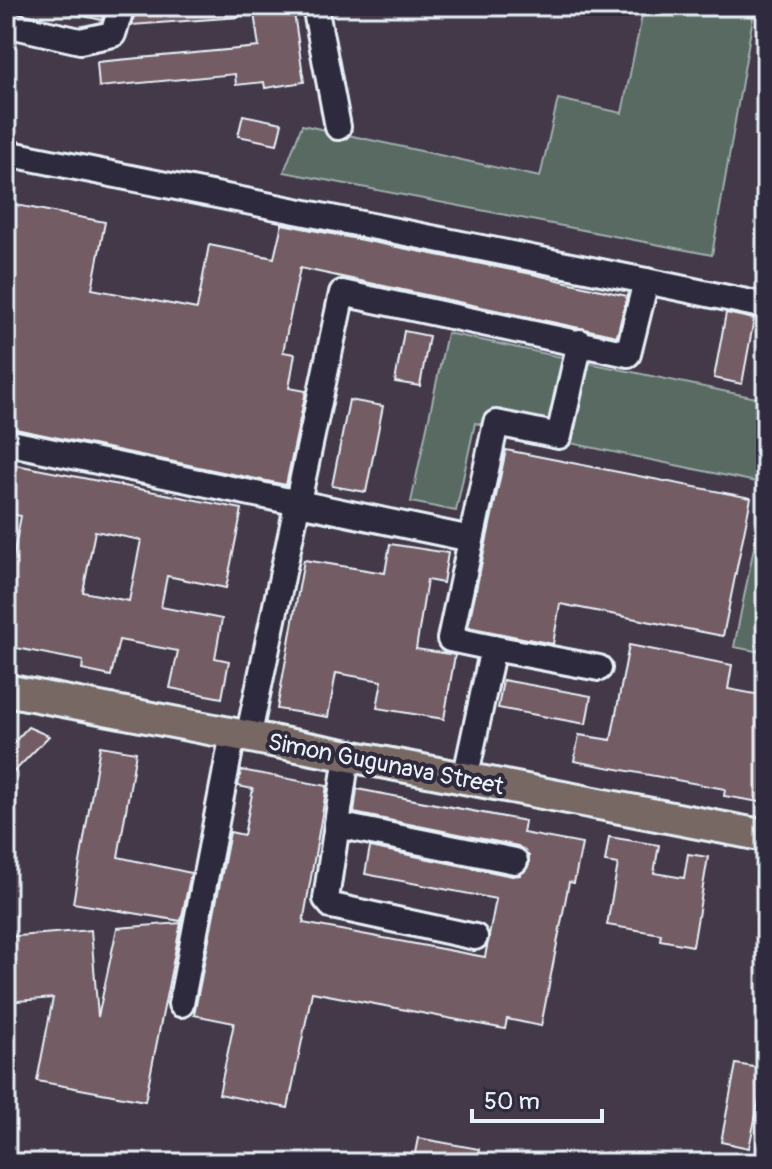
<svg xmlns="http://www.w3.org/2000/svg" width="772" height="1169" font-family="Pangolin,sans-serif">
	<style>
		.green { fill: #586a62; stroke: #a0aead; stroke-width: 2 }
		.building { fill: #735b64; stroke: #e8f1f8; stroke-width: 2; fill-rule: evenodd }
		.lines { fill: none; stroke-linecap: round; stroke-linejoin: round }
		.minor-casing { stroke: #e8f1f8; stroke-width: 30 }
		.major-casing { stroke: #e8f1f8; stroke-width: 36 }
		.minor { stroke: #2f2a3d; stroke-width: 24 }
		.major { stroke: #776864; stroke-width: 30 }
		.labels { text-anchor: middle; stroke-width: 8; stroke-linejoin: round; paint-order: stroke }
		.street-label { font-size: 24px; fill: #e8f1f8; stroke: #2f2a3d }
	</style>
	<rect width="100%" height="100%" fill="#433949"/>
	<filter id="ink" filterUnits="userSpaceOnUse"><feTurbulence type="fractalNoise" baseFrequency=".0125" numOctaves="2"/><feDisplacementMap in="SourceGraphic" scale="16" xChannelSelector="R" yChannelSelector="G"/><feConvolveMatrix kernelMatrix="1 2 1 2 8 2 1 2 1" color-interpolation-filters="sRGB"/></filter>
	<g filter="url(#ink)">
		<g class="green">
			<path d="M644,6H755L712,255L284,172L302,125L540,177L558,99L622,113Z"/>
			<path d="M447,333L766,400V459L761,483L475,423L456,511L411,502Z"/>
			<path d="M758,527L766,528V653L734,647Z"/>
		</g>
		<g class="building">
			<path d="M66,6H106L102,20L65,12Z"/>
			<path d="M137,6H238L239,17L132,25Z"/>
			<path d="M253,6H293L304,82L265,88L264,82L236,85L235,74L99,87L97,62L259,47Z"/>
			<path d="M243,115L282,123L277,144L238,136Z"/>
			<path d="M6,203L105,222L92,289L197,309L209,245L274,258L282,224L532,274L627,296L617,336L300,268L283,352L295,354L289,388L306,391L286,485L6,427Z"/>
			<path d="M726,313L754,319L742,384L714,378Z"/>
			<path d="M404,331L429,336L420,386L395,382Z"/>
			<path d="M349,400L383,406L366,492L332,486Z"/>
			<path d="M506,450L751,498L723,636L560,604L553,644L468,627Z"/>
			<path d="M6,463L242,509L226,588L167,576L161,607L222,619L215,658L229,661L222,698L170,688L178,651L119,640L111,676L82,670L83,661L6,646V577L9,578L21,516L6,513ZM95,531L141,540L129,601L83,592Z"/>
			<path d="M390,544L448,553L443,583L427,580L416,649L455,655L444,719L377,708L382,681L336,673L328,717L277,709L304,560L385,573Z"/>
			<path d="M629,645L732,665L728,689L766,696V803L724,796L725,789L574,761L579,735L611,740Z"/>
			<path d="M503,680L591,696L586,724L498,708Z"/>
			<path d="M28,727L49,736L6,780V751Z"/>
			<path d="M100,746L136,752L118,857L191,873L181,921L73,903Z"/>
			<path d="M241,770L327,786L303,923L485,957L496,899L365,874L370,847L512,876L520,875L529,865V856L518,846L354,813L357,789L525,821L523,833L582,844L574,883L569,882L541,1026L507,1019L505,1029L312,992L288,1108L219,1094L234,1023L194,1015L230,832L244,835L253,789L238,786Z"/>
			<path d="M609,837L659,845L654,873L684,878L688,854L708,857L693,946L660,940L661,934L607,925L618,864L605,862Z"/>
			<path d="M181,923L145,1101L37,1081L53,998L6,1002V937L91,930L98,1017L117,928Z"/>
			<path d="M736,1064L766,1069V1087L762,1086L749,1148L721,1142Z"/>
			<path d="M418,1138L479,1149L477,1163H413Z"/>
		</g>
		<g class="lines">
			<defs>
				<g id="minor">
					<path d="M315,6L338,127"/>
					<path d="M6,24L80,41L113,34L122,6"/>
					<path d="M6,153L646,281L628,354L342,293L248,738"/>
					<path d="M646,281L756,304"/>
					<path d="M6,442L471,539"/>
					<path d="M493,648L599,668"/>
					<path d="M347,756L326,899L332,906L475,937"/>
					<path d="M465,779L493,648L450,639L496,423L559,436L580,342"/>
					<path d="M337,825L515,861"/>
					<path d="M181,1004L233,734"/>
				</g>
				<path id="major" d="M6,690L766,836"/>
			</defs>
			<use href="#minor" class="minor-casing"/>
			<use href="#major" class="major-casing"/>
			<use href="#minor" class="minor"/>
			<use href="#major" class="major"/>
		</g>
	</g>
	<g class="labels">
		<g class="street-label">
			<text transform="translate(386 764) rotate(11)" y="8">Simon Gugunava Street</text>
		</g>
	</g>
	<rect width="772" height="1169" fill="none" stroke="#2f2a3d" stroke-width="32"/>
	<rect x="16" y="16" width="740" height="1137" fill="none" stroke="#e8f1f8" stroke-width="3" filter="url(#ink)"/>
	<path d="M472 1109v12h130v-12" fill="none" stroke="#e8f1f8" stroke-width="4"/>
	<text x="484" y="1109" font-size="24" fill="#e8f1f8" stroke="#2f2a3d" stroke-width="6" paint-order="stroke">50 m</text>
</svg>
